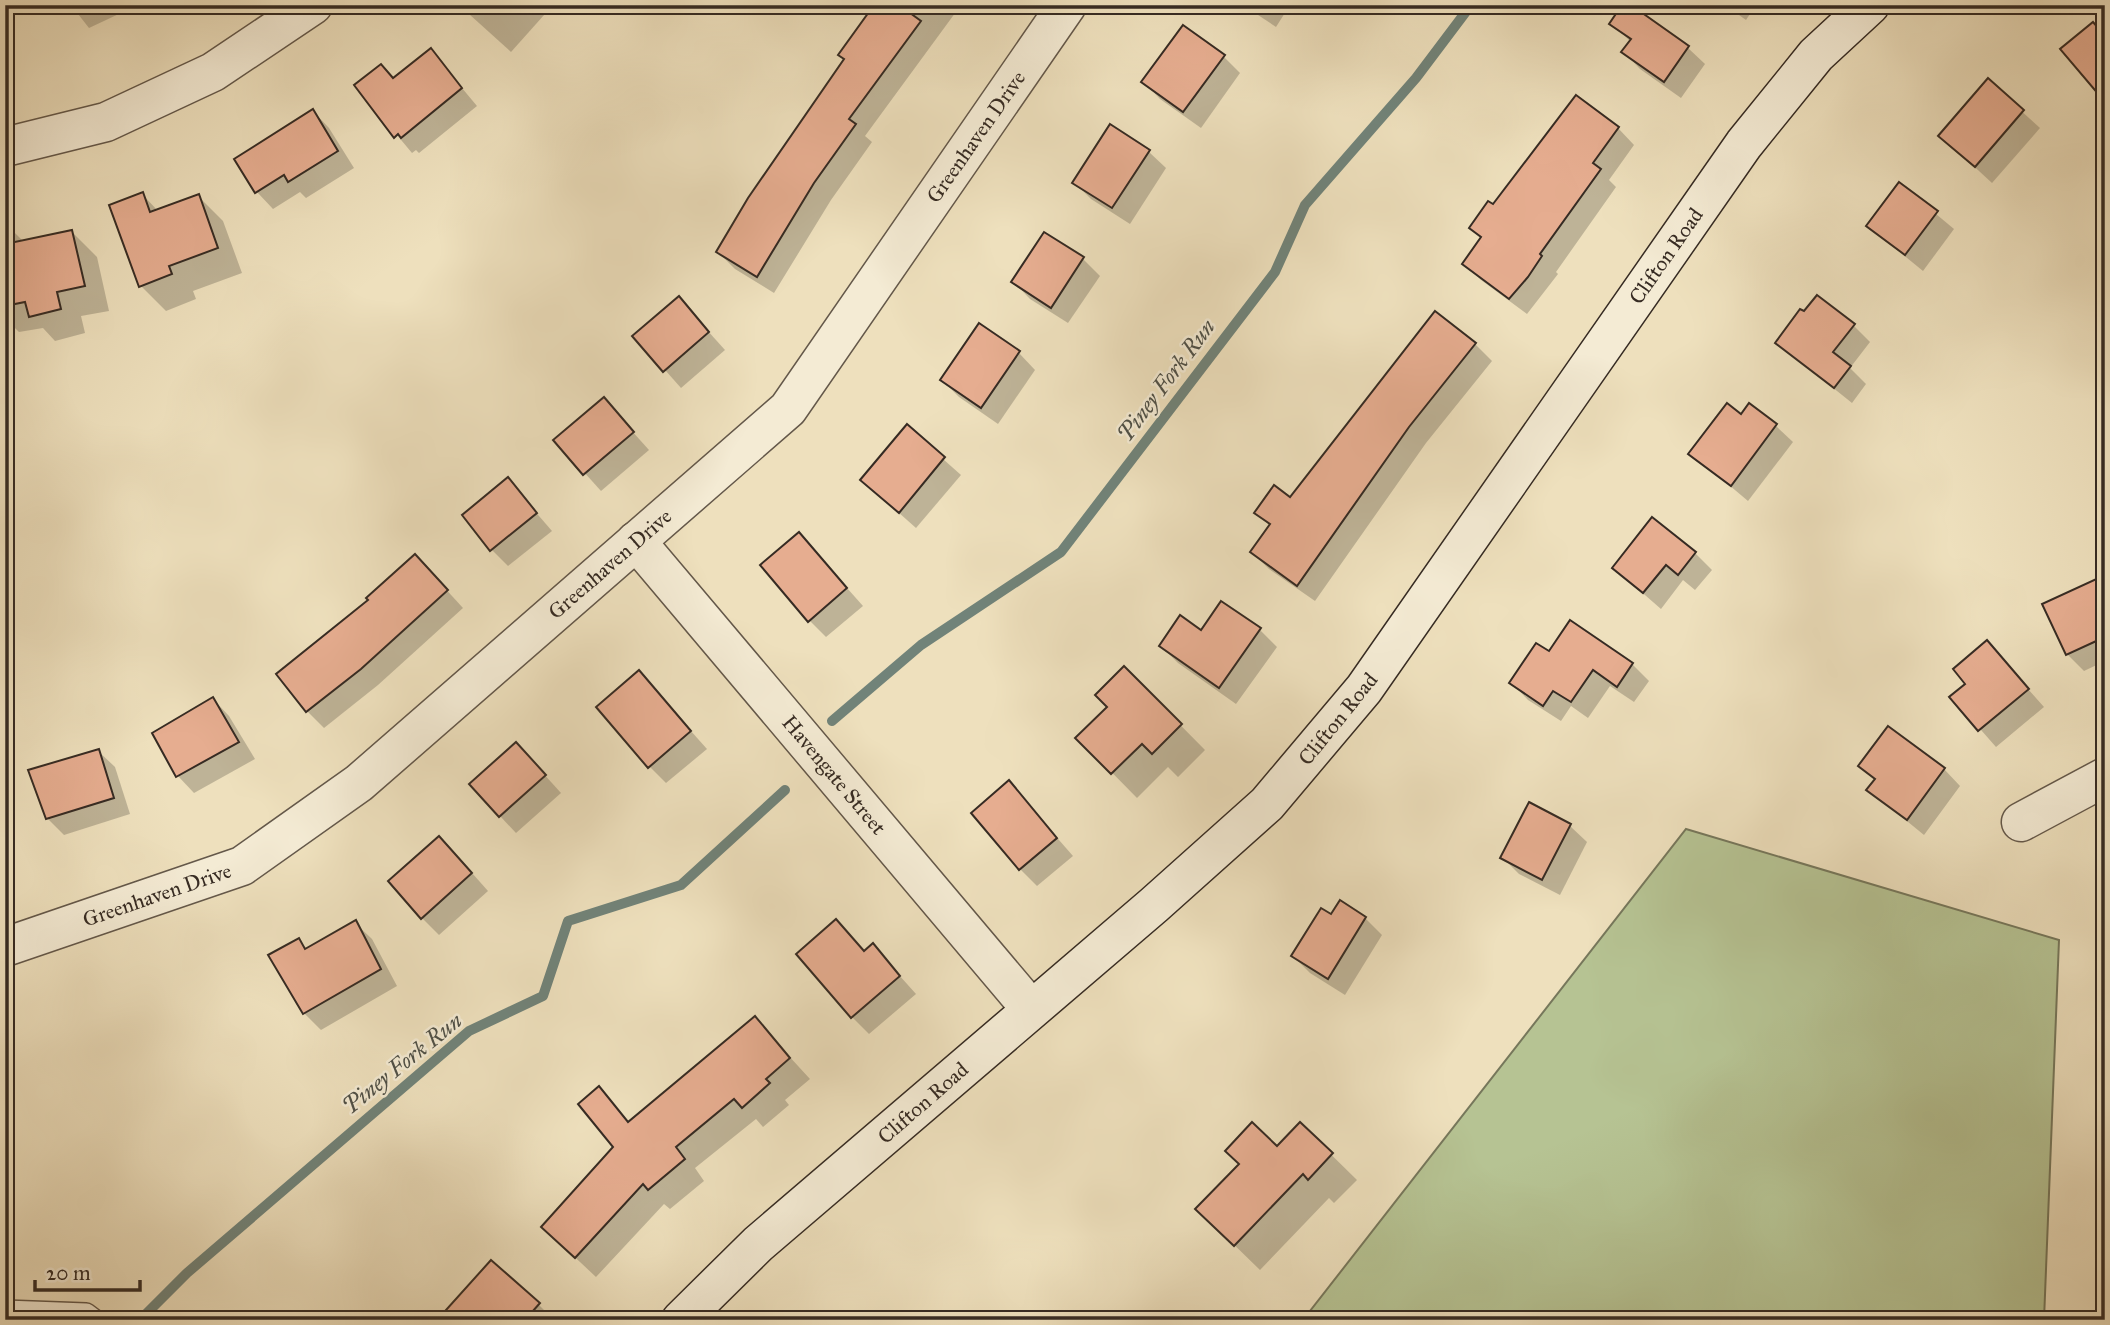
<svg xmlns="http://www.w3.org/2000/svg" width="2110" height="1325" font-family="'IM FELL Great Primer',serif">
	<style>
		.green { fill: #b6c393; stroke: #76775b; stroke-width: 2 }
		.shadow { fill: #0003 }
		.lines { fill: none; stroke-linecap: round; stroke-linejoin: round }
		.stream { stroke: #718379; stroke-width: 10 }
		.building { fill: #e6ad90; stroke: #362b23; stroke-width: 2 }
		.service-casing { stroke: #64584a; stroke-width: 24 }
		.minor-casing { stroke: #64584a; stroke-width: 41 }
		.secondary-casing { stroke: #362b23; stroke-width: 41 }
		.service { stroke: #f4ebd4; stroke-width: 21 }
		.minor { stroke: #f4ebd4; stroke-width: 38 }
		.secondary { stroke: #f4ebd4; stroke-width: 38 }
		.labels { text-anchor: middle; stroke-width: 5; stroke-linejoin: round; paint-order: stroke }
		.street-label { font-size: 21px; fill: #362b23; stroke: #f4ebd4 }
		.water-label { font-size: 23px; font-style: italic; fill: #4f5047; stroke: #f4ebd4 }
	</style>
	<rect width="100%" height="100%" fill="#eee0bd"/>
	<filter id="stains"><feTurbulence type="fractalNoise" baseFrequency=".00286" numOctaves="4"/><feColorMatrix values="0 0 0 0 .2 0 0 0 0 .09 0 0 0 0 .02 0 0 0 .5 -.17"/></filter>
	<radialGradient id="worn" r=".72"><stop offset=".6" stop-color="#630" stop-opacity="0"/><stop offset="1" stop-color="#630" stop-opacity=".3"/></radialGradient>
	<path class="green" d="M1686,829L2059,940L2044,1320H1303Z"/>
	<g class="shadow">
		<path d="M71,5H138L89,28Z"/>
		<path d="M459,5H553L511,52Z"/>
		<path d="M877,5H961L865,136L872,142L831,200L774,293L735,269L718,252L845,60Z"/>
		<path d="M1243,5H1290L1276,27Z"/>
		<path d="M1628,5L1688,48L1705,64L1681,98L1640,69L1624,52L1631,42L1612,24Z"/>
		<path d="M1725,5H1756L1746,20Z"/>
		<path d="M431,51L477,106L419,153L416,150L412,153L356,86L394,79Z"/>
		<path d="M1223,56L1240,73L1201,128L1160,99L1144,82Z"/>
		<path d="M1988,81L2040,128L1992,183L1941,136Z"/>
		<path d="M313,111L329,128L354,168L306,198L300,192L273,209L257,192L236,159Z"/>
		<path d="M1618,128L1634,145L1609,180L1616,187L1556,272L1558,274L1527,314L1481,280L1464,264L1482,239L1471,227L1493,207Z"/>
		<path d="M1149,152L1166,168L1130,224L1091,199L1074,182Z"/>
		<path d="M1900,184L1954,229L1923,271L1868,226Z"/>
		<path d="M142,194L158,211L198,196L223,221L242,273L193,291L196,299L166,311L141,286L111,206Z"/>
		<path d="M12,230L24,242L72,232L97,257L109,311L81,316L85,333L55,341L43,328L19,332L5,318V231Z"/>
		<path d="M1045,234L1083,259L1100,276L1068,323L1030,299L1014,282Z"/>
		<path d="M679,299L725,350L681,388L635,336Z"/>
		<path d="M1853,325L1870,342L1850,368L1866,384L1852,403L1777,343Z"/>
		<path d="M1475,344L1492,361L1426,443L1315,601L1269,569L1252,552L1271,527L1257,513L1291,500Z"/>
		<path d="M1019,353L1035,370L998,424L959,397L942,380Z"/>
		<path d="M604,400L649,450L601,491L556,441Z"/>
		<path d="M1741,416L1776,426L1793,442L1748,501L1691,453Z"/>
		<path d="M907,427L961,475L916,528L862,480Z"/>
		<path d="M507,479L552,531L508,566L492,550Z"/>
		<path d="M799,534L863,606L826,637L809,620Z"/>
		<path d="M1695,553L1712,570L1695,590L1683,580L1661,609L1614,568Z"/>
		<path d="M431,573L463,608L378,685L324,728L307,711Z"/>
		<path d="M2105,582V661L2084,671L2067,654Z"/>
		<path d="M1222,603L1260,630L1277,647L1236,704L1178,663L1161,646L1201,632Z"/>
		<path d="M1987,643L2044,707L1996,747L1952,697L1967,684Z"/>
		<path d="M1550,654L1632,664L1649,681L1634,702L1610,686L1588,718L1571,706L1561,721L1528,700L1512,683Z"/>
		<path d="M1124,668L1205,750L1178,777L1168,767L1137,798L1078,738L1109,707Z"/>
		<path d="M639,673L707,749L666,783L650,767Z"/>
		<path d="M213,699L229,716L255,759L194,793L178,776L155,734Z"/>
		<path d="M98,751L115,767L130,814L64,835L47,818Z"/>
		<path d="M532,761L561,793L516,833L500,816Z"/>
		<path d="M1860,766L1944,769L1960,786L1924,835L1869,790L1876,781Z"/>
		<path d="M1009,783L1073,856L1037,886L1020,869Z"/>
		<path d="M1529,804L1570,826L1587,842L1560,895L1519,874L1502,857Z"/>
		<path d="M456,855L488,891L439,935L422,918Z"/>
		<path d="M1331,916L1365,918L1382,935L1345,995L1310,973L1293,956Z"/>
		<path d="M836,922L865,952L873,946L916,994L869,1034L852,1017Z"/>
		<path d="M355,923L372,939L397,986L321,1030L304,1013L270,956L298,940L308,950Z"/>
		<path d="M755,1019L810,1079L785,1100L789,1105L763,1127L756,1119L695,1168L704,1181L670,1209L664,1204L596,1277L564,1247L615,1147L599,1089L630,1123Z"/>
		<path d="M1300,1124L1357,1180L1334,1203L1329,1198L1260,1270L1223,1234L1277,1148Z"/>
		<path d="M491,1262L539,1305L554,1320H440Z"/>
	</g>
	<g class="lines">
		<g class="stream">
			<path d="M832,721L921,645L1061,552L1275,272L1305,205L1416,78L1471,5"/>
			<path d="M140,1320L187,1273L469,1031L543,996L568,921L681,885L785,790"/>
		</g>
	</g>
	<g class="building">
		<path d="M874,5H899L921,21L849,119L856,124L814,183L757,277L716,252L748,198L844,59L838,55Z"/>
		<path d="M1622,5H1631L1689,46L1664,82L1621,52L1631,39L1609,24Z"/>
		<path d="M2093,22L2105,36V102L2060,49Z"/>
		<path d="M1183,25L1225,55L1183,112L1141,82Z"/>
		<path d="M431,48L462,88L401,138L398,134L394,138L354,85L381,64L393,78Z"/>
		<path d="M1988,78L2024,110L1975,167L1938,136Z"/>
		<path d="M1576,95L1619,127L1593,163L1601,169L1540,254L1542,256L1528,277L1509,299L1462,264L1481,237L1469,228L1488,201L1493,204Z"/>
		<path d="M313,109L338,151L288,182L284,175L255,193L234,159Z"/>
		<path d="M1110,124L1150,150L1112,208L1072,183Z"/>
		<path d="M1899,182L1938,211L1905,255L1866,226Z"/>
		<path d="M143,192L150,212L199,194L218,248L169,266L172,274L139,287L109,205Z"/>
		<path d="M72,230L85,286L57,292L61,309L29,317L25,302L5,306V244Z"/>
		<path d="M1044,232L1084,257L1051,308L1011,282Z"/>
		<path d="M1817,295L1855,324L1833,352L1851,366L1834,388L1775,343L1800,309L1804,311Z"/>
		<path d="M679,296L709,332L663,372L632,336Z"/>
		<path d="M1435,311L1476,343L1409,427L1297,586L1250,552L1270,524L1254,513L1274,485L1290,497Z"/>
		<path d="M979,323L1020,351L981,408L940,380Z"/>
		<path d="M604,397L634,432L583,475L553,440Z"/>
		<path d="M1727,403L1741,414L1749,403L1777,424L1731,486L1688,454Z"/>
		<path d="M907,424L945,457L899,513L860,480Z"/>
		<path d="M508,477L537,513L490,551L462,515Z"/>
		<path d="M1652,517L1696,552L1678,575L1666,565L1643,593L1612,568Z"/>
		<path d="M799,532L847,588L808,622L760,565Z"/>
		<path d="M415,554L448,590L361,669L306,712L276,674L368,600L366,598Z"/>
		<path d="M2105,575V637L2066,655L2042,604Z"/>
		<path d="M1221,601L1261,628L1219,688L1159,646L1180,615L1201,630Z"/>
		<path d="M1570,620L1633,663L1617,687L1593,670L1571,702L1553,691L1543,706L1509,683L1536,643L1549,651Z"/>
		<path d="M1987,640L2029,689L1978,731L1949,697L1965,684L1953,669Z"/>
		<path d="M1124,666L1182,724L1152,754L1142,744L1111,774L1075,738L1107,707L1095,695Z"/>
		<path d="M639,670L691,731L648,768L596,707Z"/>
		<path d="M213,697L239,742L176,777L152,733Z"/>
		<path d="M1888,726L1945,768L1907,820L1866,790L1875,779L1858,766Z"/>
		<path d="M516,742L546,775L499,817L469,784Z"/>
		<path d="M99,749L114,798L46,819L28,770Z"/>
		<path d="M1009,780L1057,838L1019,870L971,813Z"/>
		<path d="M1529,802L1571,824L1542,880L1500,858Z"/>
		<path d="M439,836L472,873L421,919L388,881Z"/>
		<path d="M1340,900L1366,917L1328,979L1291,956L1321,908L1331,914Z"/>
		<path d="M836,919L864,951L873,943L900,976L851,1018L796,954Z"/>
		<path d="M356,920L381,969L303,1014L268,955L299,938L305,949Z"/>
		<path d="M755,1016L790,1058L766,1079L770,1083L742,1108L734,1099L676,1147L685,1159L648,1190L643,1184L575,1258L541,1227L613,1147L578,1104L599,1086L628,1122Z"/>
		<path d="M1252,1122L1277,1146L1300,1122L1333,1153L1308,1180L1303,1174L1234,1246L1195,1209L1239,1164L1225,1151Z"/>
		<path d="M491,1260L540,1303L525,1320H437Z"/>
	</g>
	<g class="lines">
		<defs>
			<path id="service" d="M5,1311L86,1314L94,1320"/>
			<g id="minor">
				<path d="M5,147L106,122L213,72L313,5"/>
				<path d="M636,541L1031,1009"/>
				<path d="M2021,822L2105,777"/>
				<path d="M5,947L242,866L359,783L788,409L1067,5"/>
			</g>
			<path id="secondary" d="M681,1320L758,1244L1154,905L1267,804L1364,689L1744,144L1816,55L1870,5"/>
		</defs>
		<use href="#service" class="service-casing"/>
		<use href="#minor" class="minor-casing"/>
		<use href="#secondary" class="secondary-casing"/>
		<use href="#service" class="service"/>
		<use href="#minor" class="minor"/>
		<use href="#secondary" class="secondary"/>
	</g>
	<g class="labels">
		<g class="street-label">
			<text transform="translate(976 137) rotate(-55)" y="7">Greenhaven Drive</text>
			<text transform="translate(1666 256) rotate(-55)" y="7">Clifton Road</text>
			<text transform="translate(610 564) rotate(-41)" y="7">Greenhaven Drive</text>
			<text transform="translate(1338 719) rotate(-51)" y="7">Clifton Road</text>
			<text transform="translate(834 775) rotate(50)" y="7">Havengate Street</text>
			<text transform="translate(157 895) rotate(-19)" y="7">Greenhaven Drive</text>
			<text transform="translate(923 1103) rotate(-41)" y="7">Clifton Road</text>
		</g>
		<g class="water-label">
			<text transform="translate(1166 380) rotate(-53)" y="8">Piney Fork Run</text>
			<text transform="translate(402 1063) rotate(-39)" y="8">Piney Fork Run</text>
		</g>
	</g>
	<rect width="2110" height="1325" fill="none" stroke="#eee0bd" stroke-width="28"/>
	<rect x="7" y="7" width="2096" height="1311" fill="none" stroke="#362b23" stroke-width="3.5"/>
	<rect x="14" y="14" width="2082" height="1297" fill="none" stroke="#362b23" stroke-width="2"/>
	<path d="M35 1280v10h105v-10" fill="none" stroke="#362b23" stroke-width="3.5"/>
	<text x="46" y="1280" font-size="21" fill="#362b23" stroke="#f4ebd4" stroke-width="5" paint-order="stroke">20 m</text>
	<rect width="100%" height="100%" filter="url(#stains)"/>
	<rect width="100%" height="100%" fill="url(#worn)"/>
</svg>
